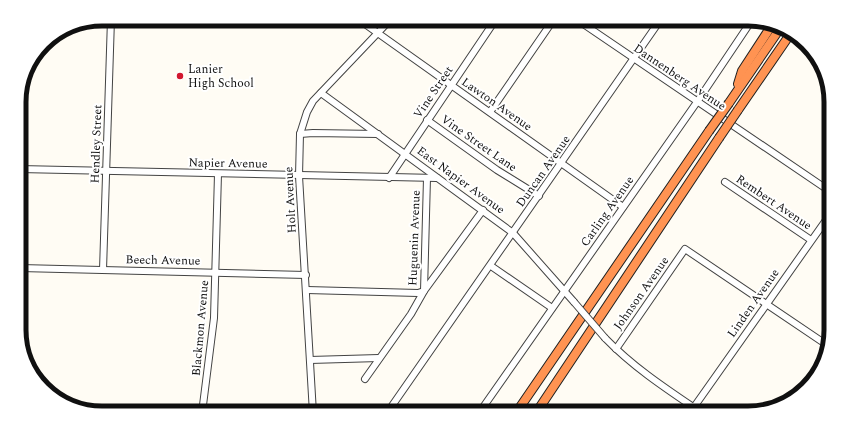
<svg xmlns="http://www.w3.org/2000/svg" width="850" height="432" font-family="Spectral,serif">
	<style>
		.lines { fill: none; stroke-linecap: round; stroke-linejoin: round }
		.minor-casing { stroke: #434343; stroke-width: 8 }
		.highway-casing { stroke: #212121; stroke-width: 10 }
		.minor { stroke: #fff; stroke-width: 6 }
		.highway { stroke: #ff9352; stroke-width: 8 }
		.minor-bridge-casing { stroke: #434343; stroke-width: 8; stroke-linecap: butt }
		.highway-bridge-casing { stroke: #212121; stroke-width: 10; stroke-linecap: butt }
		.minor-bridge { stroke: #fff; stroke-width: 6 }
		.highway-bridge { stroke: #ff9352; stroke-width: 8 }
		.poi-dot { fill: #d2172f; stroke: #fff; stroke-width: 1.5 }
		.labels { text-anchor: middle; stroke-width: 4; stroke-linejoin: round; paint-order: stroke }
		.poi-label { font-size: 12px; fill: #101010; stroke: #fff; text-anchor: start }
		.street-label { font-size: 12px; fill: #101010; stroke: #fff }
		.rim { fill: none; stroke: #101010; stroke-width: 5 }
	</style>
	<rect width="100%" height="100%" fill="#fffcf4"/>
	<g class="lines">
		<defs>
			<g id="minor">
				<path d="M358,19L623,207"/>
				<path d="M576,19L831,192"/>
				<path d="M321,93L513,233L574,302"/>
				<path d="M490,112L554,19"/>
				<path d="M427,120L497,170L539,196"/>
				<path d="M300,134L313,133L378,134"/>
				<path d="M19,169L437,178"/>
				<path d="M389,178L496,19"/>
				<path d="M725,182L811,240"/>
				<path d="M491,266L552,308"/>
				<path d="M20,268L306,275"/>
				<path d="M103,270L111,19"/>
				<path d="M307,290L418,293L424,291L483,210"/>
				<path d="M605,338C634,368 668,390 702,413"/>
				<path d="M616,349L685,249L827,345"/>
				<path d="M310,360L379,358"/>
				<path d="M365,379L411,314L424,291L427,178"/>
				<path d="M811,379L824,361"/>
				<path d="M694,407L831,213"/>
				<path d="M202,413L214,318L218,174"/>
				<path d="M313,413L299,176L300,134L307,112L313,101L391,19"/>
				<path d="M387,413L661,19"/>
				<path d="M479,413L697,102L752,20"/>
			</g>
			<g id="highway">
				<path d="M738,84L742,71L772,25"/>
				<path d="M729,103L781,27"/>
				<path d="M738,110L791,33"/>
				<path d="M516,413L709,131"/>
				<path d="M536,413L719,138"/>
			</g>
		</defs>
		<use href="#minor" class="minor-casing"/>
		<use href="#highway" class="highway-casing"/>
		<use href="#minor" class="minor"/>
		<use href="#highway" class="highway"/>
		<defs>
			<path id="minor-bridge" d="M574,302L605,338"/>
			<g id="highway-bridge">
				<path d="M709,131L729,103"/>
				<path d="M719,138L738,110"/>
			</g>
		</defs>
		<use href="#minor-bridge" class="minor-bridge-casing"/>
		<use href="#highway-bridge" class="highway-bridge-casing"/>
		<use href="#minor-bridge" class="minor-bridge"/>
		<use href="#highway-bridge" class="highway-bridge"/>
	</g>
	<circle class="poi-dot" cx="180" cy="76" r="4"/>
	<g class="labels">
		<g class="poi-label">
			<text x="188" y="73">Lanier<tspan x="188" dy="14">High School</tspan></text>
		</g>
		<g class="street-label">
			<text transform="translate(680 77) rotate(34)" y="4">Dannenberg Avenue</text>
			<text transform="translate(433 92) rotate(-56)" y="4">Vine Street</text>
			<text transform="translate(497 104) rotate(35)" y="4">Lawton Avenue</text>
			<text transform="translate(479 143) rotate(35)" y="4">Vine Street Lane</text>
			<text transform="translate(96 144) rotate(-88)" y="4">Hendley Street</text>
			<text transform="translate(228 163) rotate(1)" y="4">Napier Avenue</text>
			<text transform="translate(543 171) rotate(-55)" y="4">Duncan Avenue</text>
			<text transform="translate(461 180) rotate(36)" y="4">East Napier Avenue</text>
			<text transform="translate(290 200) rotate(-93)" y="4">Holt Avenue</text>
			<text transform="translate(774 202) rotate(34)" y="4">Rembert Avenue</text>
			<text transform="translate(607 211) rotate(-55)" y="4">Carling Avenue</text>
			<text transform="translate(414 238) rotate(-88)" y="4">Huguenin Avenue</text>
			<text transform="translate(163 260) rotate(1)" y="4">Beech Avenue</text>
			<text transform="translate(641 293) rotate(-55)" y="4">Johnson Avenue</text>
			<text transform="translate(753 303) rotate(-55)" y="4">Linden Avenue</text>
			<text transform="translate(200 328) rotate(-85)" y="4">Blackmon Avenue</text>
		</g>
	</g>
	<path d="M0 0H850V432H0ZM102 26H748A76 76 0 0 1 824 102V330A76 76 0 0 1 748 406H102A76 76 0 0 1 26 330V102A76 76 0 0 1 102 26Z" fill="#fff" fill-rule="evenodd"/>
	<path class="rim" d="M102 26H748A76 76 0 0 1 824 102V330A76 76 0 0 1 748 406H102A76 76 0 0 1 26 330V102A76 76 0 0 1 102 26Z"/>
</svg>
